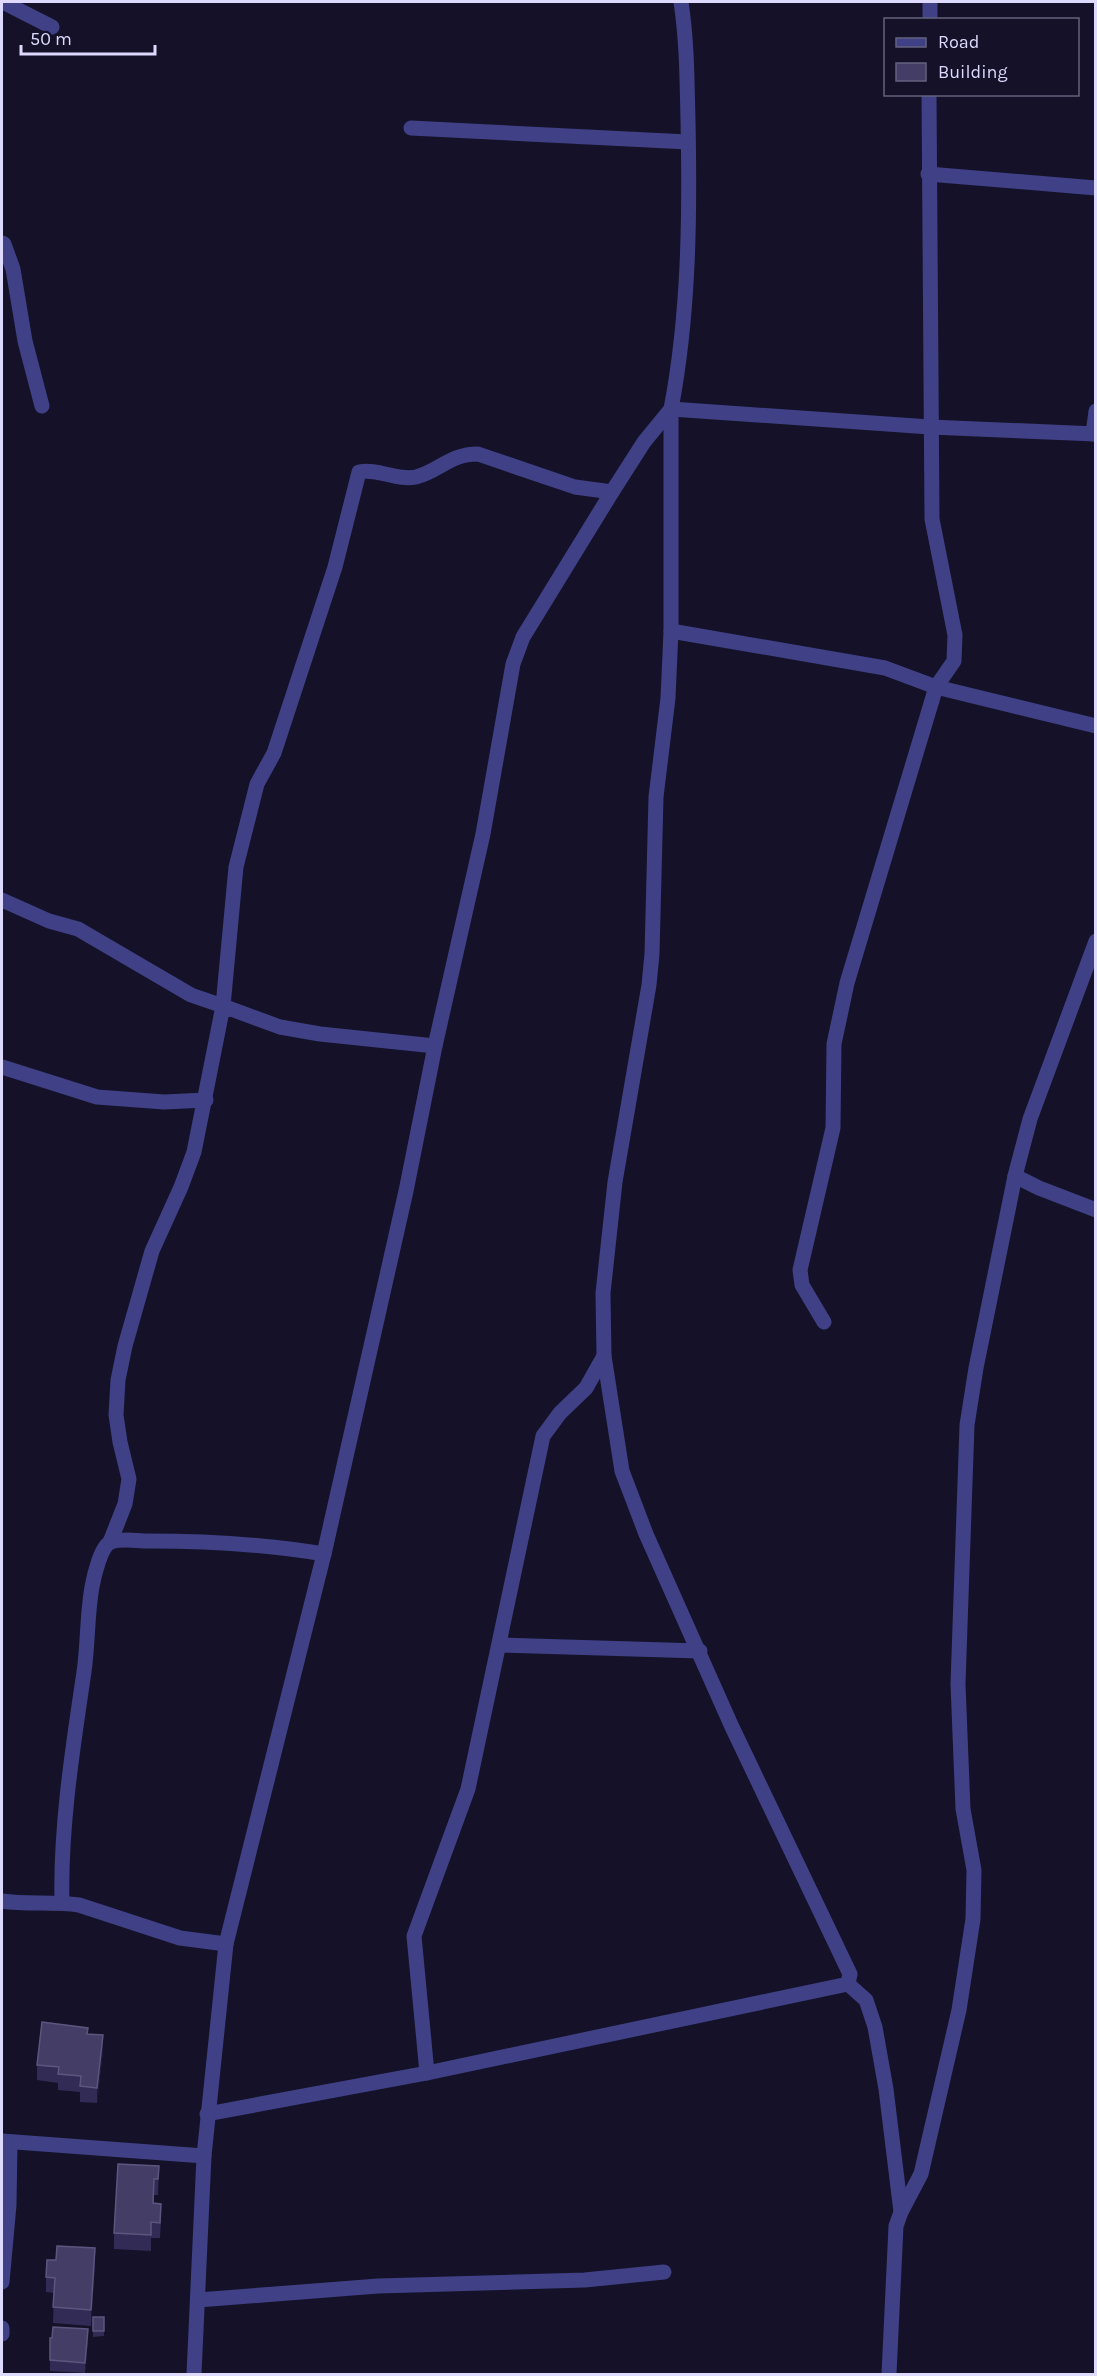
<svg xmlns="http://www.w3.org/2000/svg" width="1097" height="2376" font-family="Karla,sans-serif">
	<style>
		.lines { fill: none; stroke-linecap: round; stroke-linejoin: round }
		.minor { stroke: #3f4085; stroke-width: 15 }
		.wall { fill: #322b55 }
		.shaded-wall { fill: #1e193b }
		.building { fill: #443e67; stroke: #5c567e; stroke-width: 1.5 }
	</style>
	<rect width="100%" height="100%" fill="#141128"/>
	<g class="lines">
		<g class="minor">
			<path d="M3,2L52,27"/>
			<path d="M681,2C687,41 687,81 688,121C690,216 689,315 671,409V631L668,698L656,797L652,954L649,985L615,1182L603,1293L604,1356L622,1471L646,1534L732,1727L850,1974L848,1984"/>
			<path d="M930,20V2"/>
			<path d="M411,128L688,142"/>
			<path d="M928,174L1096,188"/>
			<path d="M2,243L4,244L13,269L25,341L42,406"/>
			<path d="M1093,434L1096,411"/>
			<path d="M671,631L885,668L936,687L1096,726"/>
			<path d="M2,900L49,921L78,929L191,995L223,1006L236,867L257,784L274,753L335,567L359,472C378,468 397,481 416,477C440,471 449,454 478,454L575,487L612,492"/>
			<path d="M2,1067L97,1097L164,1102L206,1100"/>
			<path d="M1015,1176L1039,1188L1096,1210"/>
			<path d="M824,1322L802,1285L800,1270L833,1128L834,1044L847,983L936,687L954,661L955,635L932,519L929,94"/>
			<path d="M110,1542L125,1504L129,1479L120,1442L116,1415L118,1380L125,1346L152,1251L181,1187L194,1152L223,1006L280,1027L320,1034L435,1046"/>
			<path d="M499,1645L700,1651"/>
			<path d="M2,1901C27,1905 53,1901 79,1905L180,1938L226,1944"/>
			<path d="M62,1902C60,1828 73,1746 84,1672C88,1644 87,1615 92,1587C94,1576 101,1545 111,1542C121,1538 137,1541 147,1541C206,1541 265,1544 324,1554"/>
			<path d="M848,1984L866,2000L875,2027L886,2089L901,2212"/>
			<path d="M427,2073L414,1936L468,1789L543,1436L560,1413L586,1388L604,1356"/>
			<path d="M207,2114L427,2073L848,1984"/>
			<path d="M2,2141L204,2156"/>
			<path d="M2,2282L9,2205L10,2143"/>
			<path d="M198,2300L378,2286L585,2280L664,2272"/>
			<path d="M2,2328V2334"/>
			<path d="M194,2374L204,2156L226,1944L324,1554L406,1191L435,1046L483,834L513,664L523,637L612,492L644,442L671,409L930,427L1096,434"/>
			<path d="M889,2374L896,2226L901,2212L921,2174L959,2010L973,1919L974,1870L963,1809L958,1684L967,1425L976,1368L1015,1176L1030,1119L1096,941"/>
		</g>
	</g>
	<g class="wall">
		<path d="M88,2034L103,2051L97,2103L80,2102V2092L58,2090V2083L37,2080V2065Z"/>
		<path d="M159,2166L158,2195H154V2204L161,2220L160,2238H151V2251L114,2249V2233Z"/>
		<path d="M95,2264L91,2326L53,2323L54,2293L46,2292V2277Z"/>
		<path d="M93,2317H104V2336L93,2337Z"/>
		<path d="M50,2338L88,2340L85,2373L50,2371Z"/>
	</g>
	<g class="shaded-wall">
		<path d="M103,2035V2051L97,2103V2088Z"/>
		<path d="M95,2248V2264L91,2326V2310Z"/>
		<path d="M88,2329V2340L85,2373V2363Z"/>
	</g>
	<g class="building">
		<path d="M42,2022L88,2028L87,2034L103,2035L97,2088L80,2086L81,2076L58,2074L59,2067L37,2065Z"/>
		<path d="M118,2164L159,2166L158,2179H154L153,2203L161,2204L160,2223L151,2222V2235L114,2233Z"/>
		<path d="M57,2246L95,2248L91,2310L53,2307L55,2278L46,2277L47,2260H56Z"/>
		<rect x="93" y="2317" width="11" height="14"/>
		<path d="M53,2327L88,2329L85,2363L50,2360V2338H52Z"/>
	</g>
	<rect width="1097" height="2376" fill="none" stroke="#dddafd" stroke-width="6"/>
	<rect x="884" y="18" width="195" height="78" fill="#141128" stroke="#64617d" stroke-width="1.5"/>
	<rect x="896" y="38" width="30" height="9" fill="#3f4085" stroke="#64617d" stroke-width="1.5"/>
	<text x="938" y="48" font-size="18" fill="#dddafd">Road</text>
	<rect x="896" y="63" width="30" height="18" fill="#443e67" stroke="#64617d" stroke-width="1.5"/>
	<text x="938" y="78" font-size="18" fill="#dddafd">Building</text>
	<path d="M21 45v9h134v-9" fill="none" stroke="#dddafd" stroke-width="3"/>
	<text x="30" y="45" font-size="18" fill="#dddafd" stroke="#141128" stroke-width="4.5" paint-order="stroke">50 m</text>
</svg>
